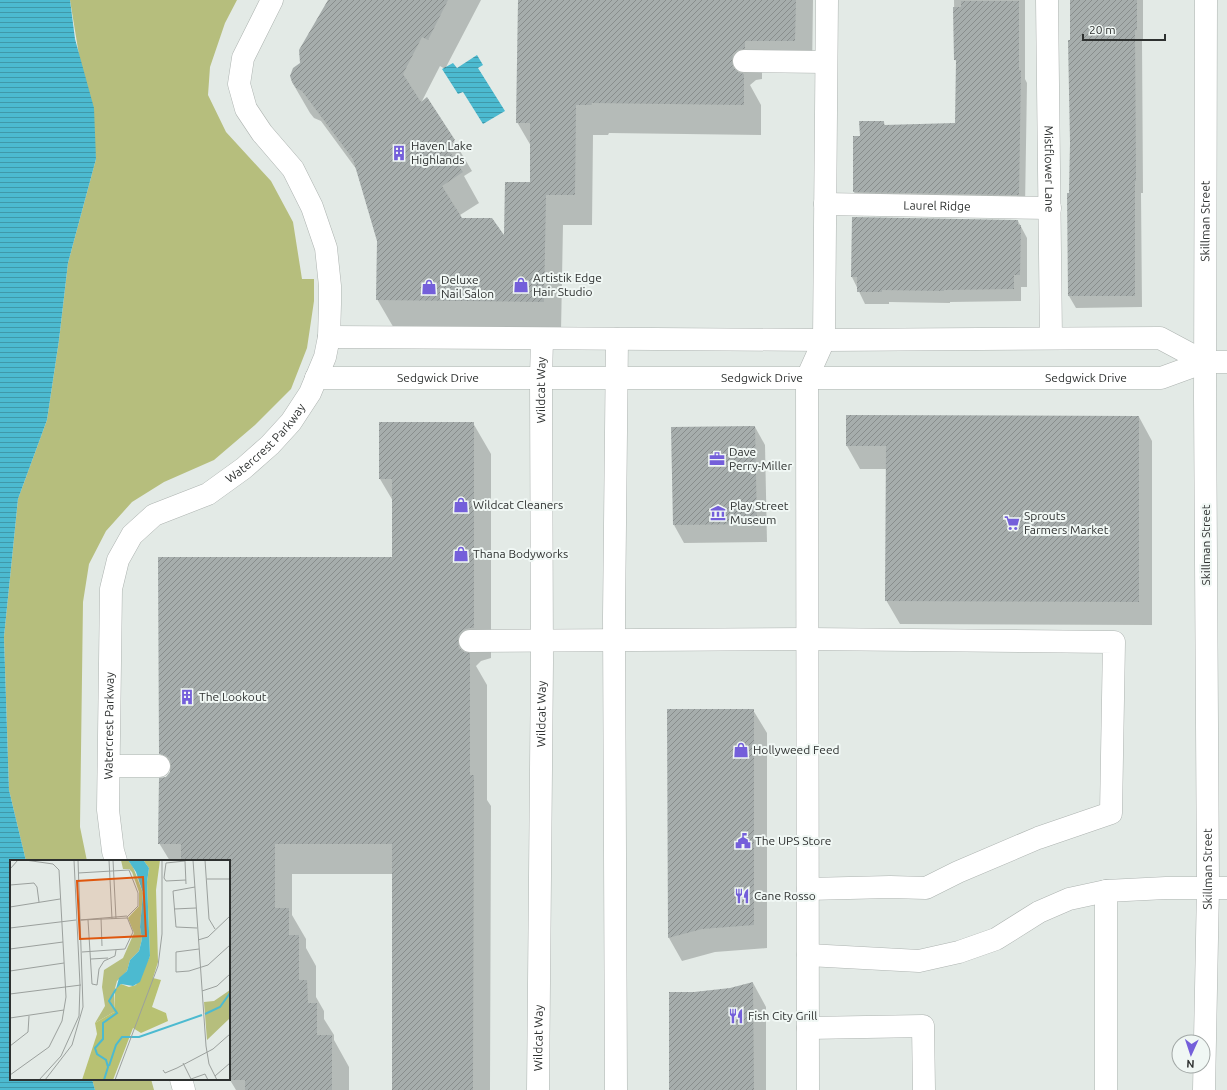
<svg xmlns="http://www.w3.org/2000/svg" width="1227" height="1090" font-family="Ubuntu,sans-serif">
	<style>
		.green { fill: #b6be7d }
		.water { fill: url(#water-rules) }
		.shadow { fill: #0003 }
		.building { fill: url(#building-hatch) }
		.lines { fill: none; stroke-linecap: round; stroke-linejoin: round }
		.minor-casing { stroke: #adb3b0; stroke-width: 23 }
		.major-casing { stroke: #adb3b0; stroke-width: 23 }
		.minor { stroke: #fff; stroke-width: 22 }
		.major { stroke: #fff; stroke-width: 22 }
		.labels { text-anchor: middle; stroke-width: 4; stroke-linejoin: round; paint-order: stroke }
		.poi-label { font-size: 12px; fill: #2e3130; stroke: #f0f7f4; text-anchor: start }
		.street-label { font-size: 12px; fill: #2e3130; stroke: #f0f7f4 }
		.inset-river { fill: none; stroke: #4cbad0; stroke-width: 2 }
		.inset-road { fill: none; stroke: #9ba09d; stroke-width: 1 }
		.view { fill: #df570e; fill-opacity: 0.15; stroke: #df570e; stroke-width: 2 }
		.inset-edge { fill: none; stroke: #2e3130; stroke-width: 2 }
	</style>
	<defs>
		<pattern id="water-rules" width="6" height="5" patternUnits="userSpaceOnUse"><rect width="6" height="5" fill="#4cbad0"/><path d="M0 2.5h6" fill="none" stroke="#4098a9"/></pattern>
		<pattern id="building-hatch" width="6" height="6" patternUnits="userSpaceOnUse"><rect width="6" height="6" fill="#a6adac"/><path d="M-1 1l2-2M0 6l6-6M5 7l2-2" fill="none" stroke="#888d8c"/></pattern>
	</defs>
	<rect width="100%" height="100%" fill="#e3eae6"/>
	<g class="green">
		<path d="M70,0H237L225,23L210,67L208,95L226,132L271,181L293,222L302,279H314V301L307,348L291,389L255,425L214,460L164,482L132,502L106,531L89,564L83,602L80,827L87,861H26L9,790L4,637L18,499L47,420L59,340L68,263L96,159Z"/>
		<path d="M92,1079H151L154,1090H95Z"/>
	</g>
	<g class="water">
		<path d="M0,0H70L75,39L94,108L96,159L68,263L59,340L47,420L18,499L4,637L9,790L26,861H11V1079H92L95,1090H0Z"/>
		<path d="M477,55L483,65L478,68L505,111L483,124L463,92L458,94L442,69L453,63L457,68Z"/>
	</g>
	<g class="shadow">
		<path d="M329,0H481L445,69L440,66L421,103L427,99L454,141L472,171L464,176L479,203L460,215L462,219L504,239L531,183V146L517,122L519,0H813L812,71L762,70V79L756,80L750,85L761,105V135L609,133L608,135H593L592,225H563L561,332L395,330L377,299L378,241L357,170L321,121L314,118L310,113L292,82Z"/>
		<path d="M954,0H1025V79L1027,83L1025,207L861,204L854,192L860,136L884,122L885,126L956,124L957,63L955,59Z"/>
		<path d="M1071,0H1143V41H1142L1143,193H1141L1142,307L1076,308L1069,296Z"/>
		<path d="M853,218L1018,221L1027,238V287H1021V301L950,302V303L889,302V304H865L852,277Z"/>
		<path d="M1139,417L1152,441V625L900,624L886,600L887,469H860L847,446Z"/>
		<path d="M473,423L491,454V658L481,661L476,666L487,685V800L491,806L490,1090H393V874H292V915L306,939V948L316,966V997L324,1011V1019L334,1035V1040L349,1067V1090H236L230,1080L229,1046V861H170L159,843L166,777L171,773L160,753L393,558V501L380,479Z"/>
		<path d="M755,427L765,445L767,542L684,543L674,525Z"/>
		<path d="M668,710H753L767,733V948L715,952L682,961L669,938Z"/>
		<path d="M753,983L766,1007V1090H670L694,993L730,989Z"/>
	</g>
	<g class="building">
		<path d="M328,0H448L428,40L422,37L403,74L421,102L427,97L455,140L446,146L463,172L442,186L462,218H492L504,235L505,182H530V123H516L518,0H796L795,41H745V49L738,50L733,54L732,61L733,67L738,72L744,74V105L592,103L591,105H576L575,195H546L544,302L376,300L377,241L353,159L302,91L296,88L292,82L290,76L293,68L300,63L299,50Z"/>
		<path d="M1070,0H1137V30H1135L1136,181H1135V296H1068L1067,193H1069L1070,143L1068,40H1070Z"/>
		<path d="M961,1H1019V70H1021L1019,195L853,192V136H860L859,121H884V125L955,123L956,60H954L953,7H961Z"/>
		<path d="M852,217L1018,220V225H1021L1020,275H1014V289L944,290V291L882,290V292H857V277H851Z"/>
		<path d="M846,415L1139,416V602L885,601L886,446H846Z"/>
		<path d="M379,422H474V628H470L463,630L459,634L458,641L459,648L464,652L470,653V775H474L473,1090H392V844H275V908H289V935H299V980H307L308,1003H317V1035H332V1090H245V1080H229V861H181V844H158L159,778L166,777L170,772L171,766L170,759L165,755L159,754L158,557H392V479H379Z"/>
		<path d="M755,426L757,524L673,525L671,427Z"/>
		<path d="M667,709H754V925L702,929L668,938Z"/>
		<path d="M753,982L754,1090H669V992H694L730,988Z"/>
	</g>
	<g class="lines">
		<defs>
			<g id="minor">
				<path id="s1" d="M1047,0L1051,338"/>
				<path d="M744,61L826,62"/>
				<path id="s2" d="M825,204L1050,208"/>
				<path d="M329,337L824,340L1160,338L1205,362"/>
				<path id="s3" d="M316,378H1161L1205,362"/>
				<path d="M470,641L808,639L1114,642L1111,813L1038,838L958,872L926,888L890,887L808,889"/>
				<path d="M109,766H159"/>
				<path id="s4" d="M116,861L113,851L108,810L111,589L118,560L132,535L154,515L208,494L244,468L270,445L291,422L310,393L325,357L329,337L330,304V286L326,248L312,207L293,169L262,133L246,109L239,84L243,58L272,0"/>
				<path d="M1106,891V1090"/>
				<path d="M808,955L919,961L959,952L996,939L1039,912L1069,899L1106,891L1166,888H1208"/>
				<path d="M808,1028L923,1026L924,1090"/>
				<path d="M181,1079L184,1090"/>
				<path id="s5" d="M538,1090L542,662L541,378L542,339"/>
				<path d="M616,1090L614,617L617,339"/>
				<path d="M808,1090L807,378L824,340L827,0"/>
			</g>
			<g id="major">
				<path d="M1205,362H1227"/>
				<path d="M1208,888H1227"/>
				<path id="s6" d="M1204,1090L1208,888L1205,398L1206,0"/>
			</g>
		</defs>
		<use href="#minor" class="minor-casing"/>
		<use href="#major" class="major-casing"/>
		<use href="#minor" class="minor"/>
		<use href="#major" class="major"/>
	</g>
	<defs>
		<symbol id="building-bare" viewBox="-9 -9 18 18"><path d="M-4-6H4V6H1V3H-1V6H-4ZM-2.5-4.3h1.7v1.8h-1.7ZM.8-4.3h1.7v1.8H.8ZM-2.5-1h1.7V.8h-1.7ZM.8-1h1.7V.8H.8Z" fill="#745fda" stroke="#f0f7f4" stroke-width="2.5" paint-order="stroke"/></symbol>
		<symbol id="shop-bare" viewBox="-9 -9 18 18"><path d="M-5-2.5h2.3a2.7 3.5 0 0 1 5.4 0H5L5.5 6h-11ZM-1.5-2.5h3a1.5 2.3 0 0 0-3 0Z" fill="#745fda" stroke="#f0f7f4" stroke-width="2.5" paint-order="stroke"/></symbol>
		<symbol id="office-bare" viewBox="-9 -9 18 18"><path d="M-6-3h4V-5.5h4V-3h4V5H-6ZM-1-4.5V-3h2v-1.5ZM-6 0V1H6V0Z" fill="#745fda" stroke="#f0f7f4" stroke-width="2.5" paint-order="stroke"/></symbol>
		<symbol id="museum-bare" viewBox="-9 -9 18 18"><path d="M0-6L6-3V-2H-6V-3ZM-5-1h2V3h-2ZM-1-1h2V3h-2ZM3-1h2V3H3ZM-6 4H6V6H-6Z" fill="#745fda" stroke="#f0f7f4" stroke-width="2.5" paint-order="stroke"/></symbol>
		<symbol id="supermarket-bare" viewBox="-9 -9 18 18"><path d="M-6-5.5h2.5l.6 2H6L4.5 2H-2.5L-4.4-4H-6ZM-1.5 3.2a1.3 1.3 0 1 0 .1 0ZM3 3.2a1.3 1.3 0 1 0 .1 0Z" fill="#745fda" stroke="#f0f7f4" stroke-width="2.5" paint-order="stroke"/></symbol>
		<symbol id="civic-bare" viewBox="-9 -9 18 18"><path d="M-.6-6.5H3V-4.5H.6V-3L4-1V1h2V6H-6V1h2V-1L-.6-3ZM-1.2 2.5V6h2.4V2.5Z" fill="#745fda" stroke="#f0f7f4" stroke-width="2.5" paint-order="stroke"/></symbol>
		<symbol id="restaurant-bare" viewBox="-9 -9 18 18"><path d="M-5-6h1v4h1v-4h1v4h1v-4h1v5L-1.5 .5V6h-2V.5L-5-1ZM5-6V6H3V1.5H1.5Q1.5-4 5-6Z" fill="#745fda" stroke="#f0f7f4" stroke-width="2.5" paint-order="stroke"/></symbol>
	</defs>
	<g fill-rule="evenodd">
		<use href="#building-bare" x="388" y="142" width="22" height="22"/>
		<use href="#shop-bare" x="510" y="274" width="22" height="22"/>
		<use href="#shop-bare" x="418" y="276" width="22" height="22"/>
		<use href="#office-bare" x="706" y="448" width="22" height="22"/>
		<use href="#shop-bare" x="450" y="494" width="22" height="22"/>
		<use href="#museum-bare" x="707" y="502" width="22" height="22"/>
		<use href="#supermarket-bare" x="1001" y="512" width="22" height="22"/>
		<use href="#shop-bare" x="450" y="543" width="22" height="22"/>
		<use href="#building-bare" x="176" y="686" width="22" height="22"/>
		<use href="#shop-bare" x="730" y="739" width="22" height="22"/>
		<use href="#civic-bare" x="732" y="830" width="22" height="22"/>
		<use href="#restaurant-bare" x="731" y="885" width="22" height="22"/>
		<use href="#restaurant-bare" x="725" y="1005" width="22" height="22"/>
	</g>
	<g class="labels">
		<g class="poi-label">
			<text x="411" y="150">Haven Lake<tspan x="411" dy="14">Highlands</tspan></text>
			<text x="533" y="282">Artistik Edge<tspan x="533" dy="14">Hair Studio</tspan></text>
			<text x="441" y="284">Deluxe<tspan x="441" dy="14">Nail Salon</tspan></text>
			<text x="729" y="456">Dave<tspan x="729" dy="14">Perry-Miller</tspan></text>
			<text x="473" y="509">Wildcat Cleaners</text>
			<text x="730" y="510">Play Street<tspan x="730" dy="14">Museum</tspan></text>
			<text x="1024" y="520">Sprouts<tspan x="1024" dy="14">Farmers Market</tspan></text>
			<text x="473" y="558">Thana Bodyworks</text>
			<text x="199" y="701">The Lookout</text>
			<text x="753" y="754">Hollyweed Feed</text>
			<text x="755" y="845">The UPS Store</text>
			<text x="754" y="900">Cane Rosso</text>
			<text x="748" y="1020">Fish City Grill</text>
		</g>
		<g class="street-label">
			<text dy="4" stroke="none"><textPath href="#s1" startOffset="169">Mistflower Lane</textPath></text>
			<text dy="4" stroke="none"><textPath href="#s2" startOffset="112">Laurel Ridge</textPath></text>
			<text dy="4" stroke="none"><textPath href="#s6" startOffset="869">Skillman Street</textPath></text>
			<text dy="4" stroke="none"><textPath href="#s3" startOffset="122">Sedgwick Drive</textPath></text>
			<text dy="4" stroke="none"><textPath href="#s3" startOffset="446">Sedgwick Drive</textPath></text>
			<text dy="4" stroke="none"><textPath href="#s3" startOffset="770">Sedgwick Drive</textPath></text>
			<text dy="4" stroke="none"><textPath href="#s5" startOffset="700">Wildcat Way</textPath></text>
			<text dy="4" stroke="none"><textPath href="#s4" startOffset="496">Watercrest Parkway</textPath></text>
			<text transform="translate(1206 545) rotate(-90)" y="4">Skillman Street</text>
			<text dy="4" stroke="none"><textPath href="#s5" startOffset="376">Wildcat Way</textPath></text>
			<text dy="4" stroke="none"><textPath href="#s4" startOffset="136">Watercrest Parkway</textPath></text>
			<text dy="4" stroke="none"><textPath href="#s6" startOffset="221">Skillman Street</textPath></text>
			<text dy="4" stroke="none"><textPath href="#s5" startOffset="52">Wildcat Way</textPath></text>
		</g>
	</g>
	<g transform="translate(10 860)">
		<rect width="220" height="220" fill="#e3eae6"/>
		<path d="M111,0H118L123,7L133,33L130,67L132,79L129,91L120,100L117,111L107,121L104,132V152L85,163L95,146L92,127L94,110L113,98L124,73L118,58L129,46V32L122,12L119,9H113ZM220,130L219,159L197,180L194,142L204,141Z" fill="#b6be7d"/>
		<path d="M128,0H150L146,30L148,102L143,118L151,120L142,147L156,153L158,161L131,173L123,168L103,220H72L87,174L85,163L104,152L105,129L111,124L119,127L126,125L140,96L137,22L139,8L134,1Z" fill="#b8c172"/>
		<path d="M118,0L134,1L139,8L137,22L140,96L130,122L123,126L111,124L106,129L109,118L117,111L120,100L129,91L132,79L130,67L133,33L126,12Z" fill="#4cbad0"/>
		<path class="inset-river" d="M195,154L210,147L220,133M99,206L106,185L112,177H129L192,155M94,220L98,207L96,200L87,194L85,188L93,179V163L107,153L99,141L106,129"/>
		<path class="inset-road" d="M99,0L102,59M103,0L106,59M183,0L196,186L199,204L207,220M195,0L199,59L205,69M175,1L156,3L154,18L156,21L176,20M175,1L176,24M0,9L8,0M68,13L119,10L128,33V46L117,57L123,72L115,89L72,92M197,19H220M0,25L24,23L27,27L29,42M185,27L163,31L166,67L187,68M0,47L50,39M164,49L186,48M91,58L92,86M70,60L117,56M71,60L117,58M78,60L82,124L87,125L89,109L94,101L105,96L106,90M0,68L66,60M188,80L198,77L220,56M0,89L53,82M189,89L166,92V112L179,111L198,105L220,85M81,99L98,98M0,111L54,103M192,131L207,126L220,114M0,134L71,125M0,158L54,150M0,186L18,172L19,156M173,203L181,219L195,214L198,220M153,210L155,213L167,208L203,189L220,174M0,215L39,187L52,161L56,137L49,10L43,4L15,0M205,216L220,203M29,220L51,196L69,156L70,125L64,0M35,220L62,185L73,147L68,0M105,220L148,106L152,74V0"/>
		<path class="view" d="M133,17L136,76L70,79L67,21Z"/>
		<rect width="220" height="220" class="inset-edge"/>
	</g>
	<g transform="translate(1191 1054) rotate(183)"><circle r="19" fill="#f0f7f4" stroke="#a2a8a6"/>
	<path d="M0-3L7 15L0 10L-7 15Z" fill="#745fda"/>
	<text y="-6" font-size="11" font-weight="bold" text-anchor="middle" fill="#2e3130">N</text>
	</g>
	<path d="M1083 34v6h82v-6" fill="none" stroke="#2e3130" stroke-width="2"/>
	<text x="1089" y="34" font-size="12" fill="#2e3130" stroke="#f0f7f4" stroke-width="3" paint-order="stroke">20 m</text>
</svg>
